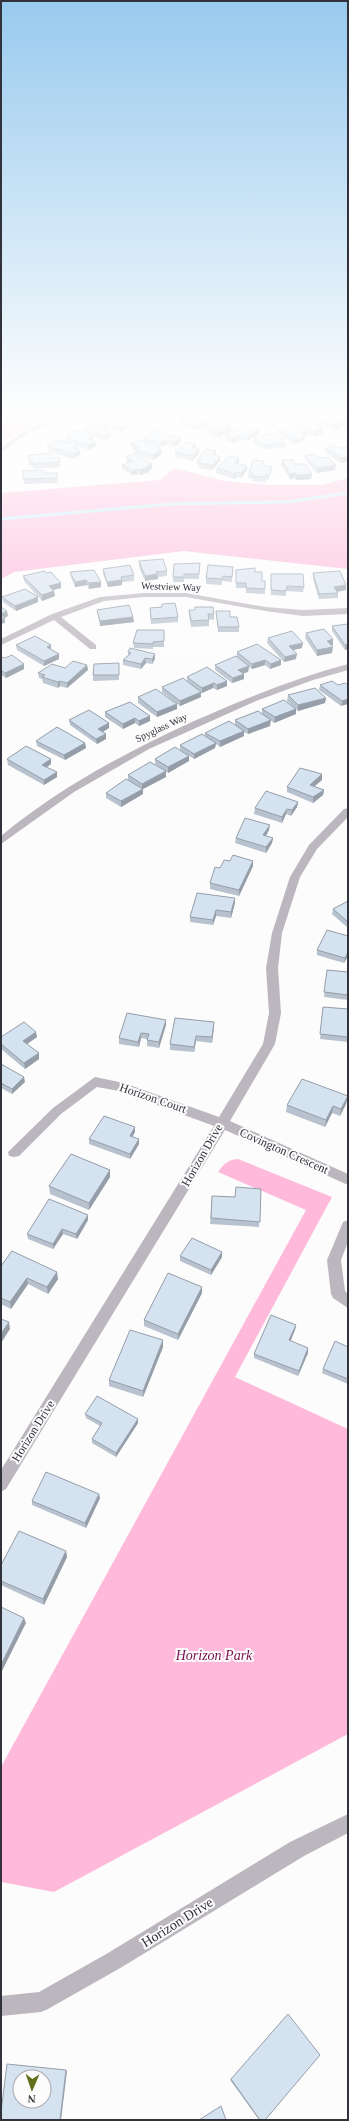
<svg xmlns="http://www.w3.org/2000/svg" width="349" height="2121" font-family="'Times New Roman',serif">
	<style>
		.green { fill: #ffbadb }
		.forest { fill: #fdb4d7 }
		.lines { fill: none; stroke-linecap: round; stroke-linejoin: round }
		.stream { stroke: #c1ecf8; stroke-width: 3 }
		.minor { fill: #bcb6be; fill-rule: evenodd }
		.wall { fill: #b7c2ce }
		.shaded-wall { fill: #959ea8 }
		.building { fill: #d5e2f0; stroke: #959ea8; fill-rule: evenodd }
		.labels { text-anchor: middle; stroke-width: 4; stroke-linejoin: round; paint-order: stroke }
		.far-street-label { font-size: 10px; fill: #31323b; stroke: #fcfcfc }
		.street-label { font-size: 12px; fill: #31323b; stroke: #fcfcfc }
		.near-park-label { font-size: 14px; font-style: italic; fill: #770f4f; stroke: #fcfcfc }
		.near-street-label { font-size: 14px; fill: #31323b; stroke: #fcfcfc }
	</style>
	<rect width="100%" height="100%" fill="#fcfcfc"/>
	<path class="green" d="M238,1159L332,1197L235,1377L348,1429V1734L54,1892L1,1882V1767L306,1210L218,1172C224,1164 227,1160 238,1159Z"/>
	<g class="forest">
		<path d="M1,414H55L1,441Z"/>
		<path d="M174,468L225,481L270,485H322L348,478V569L184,551L14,572L1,579V493L160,480Z"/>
	</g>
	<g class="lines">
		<path class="stream" d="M1,519L171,504L287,502L348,493"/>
		<g class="minor">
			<path d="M58,414H65L24,436L1,453V448L20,434Z"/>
			<path d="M144,593H186L265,607L303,610L348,608V614L303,616L265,611L186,597H144L104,601L61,617L96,645V649H90L54,620L1,645V639L52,614L100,597Z"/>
			<path d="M348,664V670L313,680L256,701L149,749L74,792L1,844V836C60,787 125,753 194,721C244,699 295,678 348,664Z"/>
			<path d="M348,808V817L317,849L300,877L282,933L278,968L281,1013L275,1044L230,1121L348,1174V1185L225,1130L6,1489L1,1492V1470L214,1126L119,1091L97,1087L61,1114L19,1156L14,1157L9,1156L8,1152L53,1108L95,1077L124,1083L219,1117L263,1044L269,1013L266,968L272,933L290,877L309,845L344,809Z"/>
			<path d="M348,1220V1242L341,1260L345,1291L348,1294V1308L333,1298L331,1294L327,1260L343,1222Z"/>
			<path d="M348,1814V1833L304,1856L122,1967L48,2009L41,2012L1,2016V1996L39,1992L108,1953L290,1842Z"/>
		</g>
	</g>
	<g class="wall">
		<path d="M108,414H145V416L139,419L132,418L126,419L127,428L120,432L107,428V431L111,432V437L104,441L93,437L92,440L96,446L89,450L76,446V449L80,455L73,459L47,451V446L67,442L66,435L83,432V430L101,425L100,421L102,420V418L108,415Z"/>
		<path d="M237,414H285V418L269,419V421L251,422L245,418H238Z"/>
		<path d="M317,416L348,423L334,430L322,424L321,428L323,429L322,434L314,437L307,433V436L304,437L303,441L295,444L278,435V430L298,427V423L317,420Z"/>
		<path d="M201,417L216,420L231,426V430L218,438L209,435L210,431L205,430V427L197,430L180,424V420Z"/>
		<path d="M259,430V434L246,441L239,440L233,443L225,440V435Z"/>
		<path d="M143,438H181V443L174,447L166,445L161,447H159V449L162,454L153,460L136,455L152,464V469L149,470V472L140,475L137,474L132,475L122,469V465L127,463L126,462V457L135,455V450L132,449L131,444L143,441Z"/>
		<path d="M254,438L286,443L285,448L263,449L254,443Z"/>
		<path d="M346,440H348V447L346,445Z"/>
		<path d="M196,444V448L199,449V454L192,461L175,457V452Z"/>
		<path d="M348,447V462L341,463L325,453L326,448H340Z"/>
		<path d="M216,451V455L220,457V461L212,470L199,468V465H197V460Z"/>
		<path d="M28,456L53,458L60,462V467L33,469V466H29Z"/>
		<path d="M305,456L319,458L335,470L317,473L305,460Z"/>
		<path d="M282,460L295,464L312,474L311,479L296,480L294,478L290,479L281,465Z"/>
		<path d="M264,461L263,465L271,472L269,480H266L265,482L252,481L253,479L248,478L249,473Z"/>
		<path d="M239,463L238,464L247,470L241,478L236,477L235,479L216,473L217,468Z"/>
		<path d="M22,471L46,473H57L58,483L24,484Z"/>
		<path d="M139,561L167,571V576L158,577V579L145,581L139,567Z"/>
		<path d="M200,563L199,579H184V582H173V577Z"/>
		<path d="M233,567L232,582L222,581V585L206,584V578Z"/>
		<path d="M103,569L134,575V581L122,582V585L108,587L103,574Z"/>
		<path d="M236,570L255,572L262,581H265V594L246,593V588H236Z"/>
		<path d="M70,572L101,582V587L89,589L87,585L75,587L71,577Z"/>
		<path d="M46,573L61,583V588L53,590L55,596L42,601L24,581L23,576Z"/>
		<path d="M313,573L346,590L338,592V598L319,599L313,579Z"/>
		<path d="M271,574L304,587L303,592L286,591V596L271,595Z"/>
		<path d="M2,597L38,602L16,611L3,602Z"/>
		<path d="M162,604L178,617V622L151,624L150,608L162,607Z"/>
		<path d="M195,607L214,614V620L209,619V626L191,627L189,615V610H195Z"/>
		<path d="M97,610L133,617L134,622L100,626L98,616Z"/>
		<path d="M216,611L230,617L239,627V632H218Z"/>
		<path d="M348,624V649L345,650L332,631V626Z"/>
		<path d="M164,630V647H153V649L134,648L133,643Z"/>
		<path d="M306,633L333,645H331L332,653L317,656L305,638Z"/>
		<path d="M268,638L302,648L293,650L296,659L284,662L267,643Z"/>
		<path d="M257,644L281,665L270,669L265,665L252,669L249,667L248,672L243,673L244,679L232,683L215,670V665L237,657V652Z"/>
		<path d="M16,645H51V649L59,654V659L44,666L17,650Z"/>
		<path d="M128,652L155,659L152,664L146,663L141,669L123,665V660L128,656Z"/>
		<path d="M1,657L5,658L24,669L6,678L1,675Z"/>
		<path d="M119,663V680L93,681V675Z"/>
		<path d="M87,665L88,670L67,688L60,686L58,688L43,683L42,679L39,678L38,673L65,668Z"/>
		<path d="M187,677L227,681V686L217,690L213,688L202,693H201V697L180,706L162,692V687L187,681Z"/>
		<path d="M345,683L341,706L319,690L320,685H338Z"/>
		<path d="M288,695L326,698L325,703L298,711L296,709V714L274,723L268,718L270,726L248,734L244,732V736L220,747L216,744L215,748L194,759L180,750V745L205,736V733L235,725V720L262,714V709L295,708L287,701Z"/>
		<path d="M138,697L177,704V709L157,717L138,703Z"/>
		<path d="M105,712L150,716V721L139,726L135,723L123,729L105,717Z"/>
		<path d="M69,720L109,723V728L103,732L106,734V739L97,744L70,725Z"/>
		<path d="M36,741L85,743L86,748L65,760L37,746Z"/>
		<path d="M189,756V761L168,773L155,764V759Z"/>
		<path d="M7,759H51V764L47,767L57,777L44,785L8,765Z"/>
		<path d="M322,774V780L314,786L324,790L323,795L313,803L287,792V787Z"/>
		<path d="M128,775L166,777L143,789V794L121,807L106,798V793L132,783L128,780Z"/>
		<path d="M298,802L297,807L291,816L286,814L282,823L254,814L255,808Z"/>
		<path d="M269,830L266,836L273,838L272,843L266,853L235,843L236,838Z"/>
		<path d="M230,861H253V866L239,896L210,889V883L220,868Z"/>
		<path d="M348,901V928L332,914L333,909Z"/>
		<path d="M235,903L231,918L216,916L213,925L190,922V917Z"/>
		<path d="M348,936V956L344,963L317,955V950Z"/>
		<path d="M327,970L348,972V1000L324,997Z"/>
		<path d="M323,1007L348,1009V1042L320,1039Z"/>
		<path d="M166,1020V1025L159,1048L147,1046V1039L141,1038L139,1047L119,1044V1038Z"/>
		<path d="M214,1022L212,1043L196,1041L194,1052L170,1050V1044Z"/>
		<path d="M1,1037H37L27,1044L39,1053V1059L25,1069L1,1049Z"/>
		<path d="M1,1064L25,1082L12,1094L1,1088Z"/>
		<path d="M348,1096L346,1104L340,1116L332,1113L325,1127L286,1112L287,1105Z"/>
		<path d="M135,1132L132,1137L139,1144L130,1159L89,1144V1139Z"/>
		<path d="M110,1170V1177L89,1210L50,1194L49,1186Z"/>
		<path d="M261,1189L259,1227L210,1224L212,1196L235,1197Z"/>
		<path d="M88,1220L77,1239L63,1234L53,1249L28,1239L27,1234Z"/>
		<path d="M222,1252V1257L211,1275L180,1261V1256Z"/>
		<path d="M1,1266L58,1279L48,1294L28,1284L11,1309L1,1304Z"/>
		<path d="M202,1287V1293L178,1340L144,1326V1320Z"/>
		<path d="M296,1325L295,1330L290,1341L308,1353L298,1376L254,1358V1354Z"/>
		<path d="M163,1347L143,1397L109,1386V1380Z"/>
		<path d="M348,1347V1384L322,1373L323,1369Z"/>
		<path d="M85,1414L138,1419V1423L116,1457L92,1443V1439L100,1426L86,1418Z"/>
		<path d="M100,1498L86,1528L32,1505V1501Z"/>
		<path d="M66,1551L67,1557L44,1605L1,1585V1565Z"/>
		<path d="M231,2079L265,2120H259L230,2080Z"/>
	</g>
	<g class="shaded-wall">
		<path d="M130,414H132V418L126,419L127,428L120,432V427L125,420V415Z"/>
		<path d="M140,414H145V416L139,419L138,415Z"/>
		<path d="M216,416V421L205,425V427L197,430L198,426Z"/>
		<path d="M348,418V423L334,430L335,425Z"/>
		<path d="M322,423V428L316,431L317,426Z"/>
		<path d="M107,426V431L103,430Z"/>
		<path d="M231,426V430L218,438V433Z"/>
		<path d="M323,429L322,434L314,437L315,432Z"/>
		<path d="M259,430V434L246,441L247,437Z"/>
		<path d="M308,431L307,436L304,437L303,441L295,444V440L302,433Z"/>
		<path d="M111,432V437L104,441V436Z"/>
		<path d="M92,435L93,440L89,444V439Z"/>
		<path d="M239,435V440L233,443V438Z"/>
		<path d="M181,438V443L174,447V442Z"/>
		<path d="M166,440V445L161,447V442Z"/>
		<path d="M95,441L96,446L89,450V445Z"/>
		<path d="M76,444L77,449L73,453V448Z"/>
		<path d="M196,444V448L192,447Z"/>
		<path d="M159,447V451L161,449L162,454L153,460V455L157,448Z"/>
		<path d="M199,449V454L192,461L193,456Z"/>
		<path d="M80,450V455L73,459V454Z"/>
		<path d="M220,457V461L212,470L213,465Z"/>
		<path d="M348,457V462L341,463L342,458Z"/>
		<path d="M239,458V463L234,468L235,463Z"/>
		<path d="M152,464V469L149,470V472L140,475V470L147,466Z"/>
		<path d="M336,465L335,470L317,473V468Z"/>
		<path d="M247,466V470L241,478V473Z"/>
		<path d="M137,469V474L132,475V471Z"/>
		<path d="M236,472V477L235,479V474Z"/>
		<path d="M295,473L294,478L290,479V474Z"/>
		<path d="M312,474L311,479L296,480V475Z"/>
		<path d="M157,574L158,579L145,581V576Z"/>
		<path d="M86,580L87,585L75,587V582Z"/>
		<path d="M122,580V585L108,587L107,582Z"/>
		<path d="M101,582V587L89,589V583Z"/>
		<path d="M61,583V588L49,591V586Z"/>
		<path d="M346,585V590L334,592V587Z"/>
		<path d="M54,591L55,596L42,601V595Z"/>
		<path d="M38,597V602L16,611L15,606Z"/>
		<path d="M7,611L8,616L5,618V623L1,624V614Z"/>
		<path d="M133,617L134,622L100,626V621Z"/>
		<path d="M333,639V645L327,646V641Z"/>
		<path d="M303,643L302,648L289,651V646Z"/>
		<path d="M348,644V649L345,650V645Z"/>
		<path d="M51,645V650L47,647Z"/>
		<path d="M333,647L332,653L317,656V650Z"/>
		<path d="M59,654V659L44,666V661Z"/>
		<path d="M155,654V659L152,664V659Z"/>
		<path d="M297,654L296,659L284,662L285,657Z"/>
		<path d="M145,658L146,663L141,669V664Z"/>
		<path d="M265,660V665L252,669V664Z"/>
		<path d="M281,660V665L270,669L271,664Z"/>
		<path d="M24,664V669L6,678L5,673Z"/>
		<path d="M87,665L88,670L67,688V683Z"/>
		<path d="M249,666L248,672L238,675V670Z"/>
		<path d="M244,674V679L232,683L233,678Z"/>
		<path d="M60,681V686L58,688V682Z"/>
		<path d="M227,681V686L217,690V685Z"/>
		<path d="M214,683L213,688L202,693V688Z"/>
		<path d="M201,692V697L180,706V701Z"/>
		<path d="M326,698L325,703L298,711V705Z"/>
		<path d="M348,699V704L341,706L342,701Z"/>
		<path d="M177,704V709L157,717V712Z"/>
		<path d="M296,709V714L274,723L275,717Z"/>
		<path d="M150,716V721L139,726V721Z"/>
		<path d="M135,718V723L123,729V724Z"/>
		<path d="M271,720L270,726L248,734V729Z"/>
		<path d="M109,723V728L99,734L98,729Z"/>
		<path d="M244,731V736L220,747V741Z"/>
		<path d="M106,734V739L97,744L96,739Z"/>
		<path d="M85,743L86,748L65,760L64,755Z"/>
		<path d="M216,743L215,748L194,759V754Z"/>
		<path d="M189,756V761L168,773V767Z"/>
		<path d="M51,759V764L42,770V765Z"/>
		<path d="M166,771V777L143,789V794L121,807V801L142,789V784Z"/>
		<path d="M57,772V777L44,785V780Z"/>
		<path d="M322,774V780L310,790V785Z"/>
		<path d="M324,790L323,795L313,803V797Z"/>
		<path d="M298,802L297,807L291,816L292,810Z"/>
		<path d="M287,809L286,814L282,823V817Z"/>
		<path d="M270,825L269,830L263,841V835Z"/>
		<path d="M273,838L272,843L266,853V847Z"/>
		<path d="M253,861V866L239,896V890Z"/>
		<path d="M235,898V903L231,918V912Z"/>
		<path d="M216,910V916L213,925V920Z"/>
		<path d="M348,952V956L344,963L345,958Z"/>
		<path d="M166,1020V1025L159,1048V1042Z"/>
		<path d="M214,1022V1027L212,1043V1037Z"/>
		<path d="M36,1032L37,1037L24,1046L23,1041Z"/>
		<path d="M141,1033V1038L139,1047L138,1042Z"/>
		<path d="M196,1036V1041L194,1052V1047Z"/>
		<path d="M39,1053V1059L25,1069L24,1063Z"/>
		<path d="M24,1077L25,1082L12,1094V1089Z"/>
		<path d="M348,1096L346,1104L340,1116L341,1109Z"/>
		<path d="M333,1106L332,1113L325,1127L326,1120Z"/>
		<path d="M135,1127V1132L130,1141V1136Z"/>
		<path d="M139,1139V1144L130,1159V1154Z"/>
		<path d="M110,1170V1177L89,1210V1203Z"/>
		<path d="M88,1215V1220L77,1239L76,1234Z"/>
		<path d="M62,1229L63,1234L53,1249V1244Z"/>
		<path d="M222,1252V1257L211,1275V1270Z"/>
		<path d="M57,1272L58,1279L48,1294L47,1287Z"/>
		<path d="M27,1278L28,1284L11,1309L10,1302Z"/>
		<path d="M202,1287V1293L178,1340V1334Z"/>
		<path d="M9,1322L10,1329L1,1343V1334Z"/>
		<path d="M296,1325L295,1330L289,1345V1340Z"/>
		<path d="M163,1340V1347L143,1397V1391Z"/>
		<path d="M308,1348V1353L298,1376L299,1371Z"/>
		<path d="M138,1419V1423L116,1457V1453Z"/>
		<path d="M99,1494L100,1498L86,1528L85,1523Z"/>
		<path d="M66,1551L67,1557L44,1605L43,1599Z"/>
		<path d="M24,1618L26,1623L1,1673V1665Z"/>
		<path d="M66,2070L67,2071L61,2120H60Z"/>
	</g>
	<g class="building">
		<path d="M111,414L126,418L123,422L127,423L120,427L100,421L105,418H102Z"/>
		<path d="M119,414H130L125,415Z"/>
		<path d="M192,414L201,417L207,414L216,416L198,426L180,420Z"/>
		<path d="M246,414H285H269L270,417H252Z"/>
		<path d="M328,414H339L348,418L335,425L317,416Z"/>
		<path d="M312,418L322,423L317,426L323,429L315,432L298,423Z"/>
		<path d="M215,420L231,426L218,433L210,430L211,427L205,425Z"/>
		<path d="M95,423L107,426L103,430L111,432L104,436L83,430Z"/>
		<path d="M241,426H247L259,430L247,437L239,435L233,438L225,435Z"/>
		<path d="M296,426L308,431L302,433L304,434L301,435L304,437L295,440L278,430L289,427L291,428Z"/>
		<path d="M75,430L92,435L89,439L95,441L89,445L67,438L70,436L66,435Z"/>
		<path d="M155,431L181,438L174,442L166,440L161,442L143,438Z"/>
		<path d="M273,433L286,443L263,445L254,438Z"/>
		<path d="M57,440L76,444L73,448L80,450L73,454L47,446Z"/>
		<path d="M138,440L159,447L157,448L161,449L153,455L135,450L140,446L131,444Z"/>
		<path d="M186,442L196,444L192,447L199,449L193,456L175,452Z"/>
		<path d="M334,445L340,448L348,447V457L342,458L326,448Z"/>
		<path d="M206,449L216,451L213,454L220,457L213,465L199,463L201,460H197Z"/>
		<path d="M51,453L53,458L59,457L60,462L33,464L32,461H29L28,456L32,455Z"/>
		<path d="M134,454L152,464L147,466L149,467L140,470L137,469L132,471L122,465L133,461L126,457Z"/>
		<path d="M315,454L319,458L328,457L336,465L317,468L305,456Z"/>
		<path d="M229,456L239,458L235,463L247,466L241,473L236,472L235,474L217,468Z"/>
		<path d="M253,460L264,461L263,465L272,467L270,475H266L265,477L253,476V474L249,473Z"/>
		<path d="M282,460H293L295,464H305L312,474L296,475L295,473L290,474Z"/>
		<path d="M43,470L46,473H57V478L24,479L22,471Z"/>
		<path d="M163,559L167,571L156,572L157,574L145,576L139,561Z"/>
		<path d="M200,563L199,574H184V577H173L174,564Z"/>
		<path d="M130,565L134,575L121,577L122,580L107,582L103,569Z"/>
		<path d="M208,565L233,567L232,577L223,576L222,579L206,578Z"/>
		<path d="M255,568V572H262V581H265V589L246,588V583H236V570Z"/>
		<path d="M94,570L101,582L89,583L86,580L75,582L70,572Z"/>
		<path d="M45,571L46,573L51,572L61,583L49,586L54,591L42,595L23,576Z"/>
		<path d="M340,571L346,585L334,587L338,593L319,594L313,573Z"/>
		<path d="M271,574H303L304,587L287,586L286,591L271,590Z"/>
		<path d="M25,589L38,597L15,606L2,597Z"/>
		<path d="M175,603L178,617L151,619L150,608L162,607V604Z"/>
		<path d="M129,605L133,617L100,621L97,610Z"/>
		<path d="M1,607L7,611L1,614Z"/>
		<path d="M195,607H213L214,614H208L209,620L191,621L189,610H195Z"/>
		<path d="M216,611H230V617H237L239,627H218Z"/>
		<path d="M1,615L5,618L1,619Z"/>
		<path d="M348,624V644L345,645L332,626Z"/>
		<path d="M324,629L333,639L327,641L333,647L317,650L306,633Z"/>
		<path d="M137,630H164V641L153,642V644L133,643Z"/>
		<path d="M292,631L303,643L289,646L297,654L285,657L268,638Z"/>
		<path d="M35,636L51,645L47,647L59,654L44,661L16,645Z"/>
		<path d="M257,644L281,660L271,664L265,660L252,664L237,652Z"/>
		<path d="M130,648L155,654L152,659L145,658L141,664L123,660L131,653L128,652Z"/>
		<path d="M12,655L24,664L5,673L1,670V657L5,658Z"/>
		<path d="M236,656L249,666L238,670L244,674L233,678L215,665Z"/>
		<path d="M73,661L87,665L67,683L60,681L58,682L42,677L45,675L38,673L52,664L65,668Z"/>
		<path d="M119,663V675H93L94,664Z"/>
		<path d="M207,667L227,681L217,685L214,683L202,688L187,677Z"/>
		<path d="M183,678L201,692L180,701L162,687Z"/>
		<path d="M332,681L338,685L345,683L348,685V699L342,701L320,685Z"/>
		<path d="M315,688L326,698L298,705L288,695Z"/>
		<path d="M156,689L177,704L157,712L138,697Z"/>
		<path d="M284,700L296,709L275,717L262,709Z"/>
		<path d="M130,702L150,716L139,721L135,718L123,724L105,712Z"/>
		<path d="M89,710L109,723L98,729L106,734L96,739L69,720Z"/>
		<path d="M258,711L271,720L248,729L235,720Z"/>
		<path d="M229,721L244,731L220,741L205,733Z"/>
		<path d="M57,727L85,743L64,755L36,741Z"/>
		<path d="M202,734L216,743L194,754L180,745Z"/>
		<path d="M26,746L51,759L42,765L57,772L44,780L7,759Z"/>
		<path d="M175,747L189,756L168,767L155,759Z"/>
		<path d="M150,762L166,771L142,784L128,775Z"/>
		<path d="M300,768L322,774L310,785L324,790L313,797L287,787Z"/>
		<path d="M126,779L143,789L121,801L106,793Z"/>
		<path d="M266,791L298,802L292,810L287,809L282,817L255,808Z"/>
		<path d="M245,818L270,825L263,835L273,838L266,847L236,838Z"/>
		<path d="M233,855L253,861L239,890L210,883L215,867L220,868L224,860L230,861Z"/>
		<path d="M197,893L235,898L231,912L216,910L213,920L190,917Z"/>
		<path d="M348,901V922L333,909Z"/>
		<path d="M327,930L348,936V952L345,958L317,950Z"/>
		<path d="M327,970L348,972V995L324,992Z"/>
		<path d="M323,1007L348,1009V1037L320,1034Z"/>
		<path d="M127,1013L166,1020L159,1042L147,1040L149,1034L141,1033L138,1042L119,1038Z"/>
		<path d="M175,1018L214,1022L212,1037L196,1036L194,1047L170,1044Z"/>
		<path d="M24,1022L36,1032L23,1041L39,1053L24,1063L1,1044V1037Z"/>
		<path d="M1,1064L24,1077L12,1089L1,1083Z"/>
		<path d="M302,1079L348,1096L341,1109L333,1106L326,1120L287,1105Z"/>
		<path d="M104,1116L135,1127L130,1136L139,1139L130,1154L89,1139Z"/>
		<path d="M71,1154L110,1170L89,1203L49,1186Z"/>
		<path d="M236,1187L261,1189L260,1222L211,1218L212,1196L235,1197Z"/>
		<path d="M49,1199L88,1215L76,1234L62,1229L53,1244L27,1234Z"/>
		<path d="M192,1238L222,1252L211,1270L180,1256Z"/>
		<path d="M12,1251L57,1272L47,1287L27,1278L10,1302L1,1298V1266Z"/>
		<path d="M168,1273L202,1287L178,1334L144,1320Z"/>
		<path d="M271,1315L296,1325L289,1340L308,1348L299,1371L254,1354Z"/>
		<path d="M1,1319L9,1322L1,1334Z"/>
		<path d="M130,1330L163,1340L143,1391L109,1380Z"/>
		<path d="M335,1341L348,1347V1379L323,1369Z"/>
		<path d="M97,1396L138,1419L116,1453L92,1439L102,1423L85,1414Z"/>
		<path d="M46,1472L99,1494L85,1523L32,1501Z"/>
		<path d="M19,1531L66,1551L43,1599L1,1581V1565Z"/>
		<path d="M1,1607L24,1618L1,1665Z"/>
		<path d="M288,2014L320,2055L265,2120H260L231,2079Z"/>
		<path d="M7,2064L66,2070L60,2120H1V2112ZM20,2077H44V2101H20Z"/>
		<path d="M221,2106L226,2120H199Z"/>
	</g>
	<linearGradient id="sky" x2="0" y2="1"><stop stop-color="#98caee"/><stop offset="0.58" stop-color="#fefefe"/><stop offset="1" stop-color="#fefefe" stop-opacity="0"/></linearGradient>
	<rect width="349" height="711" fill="url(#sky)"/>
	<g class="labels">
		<g class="far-street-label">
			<text transform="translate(171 586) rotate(2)" y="4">Westview Way</text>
			<text transform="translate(161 727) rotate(-25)" y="4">Spyglass Way</text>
		</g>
		<g class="street-label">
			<text transform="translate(153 1098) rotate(19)" y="4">Horizon Court</text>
			<text transform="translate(284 1151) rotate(24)" y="4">Covington Crescent</text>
			<text transform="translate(202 1155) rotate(-60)" y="4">Horizon Drive</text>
			<text transform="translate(33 1431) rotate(-58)" y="4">Horizon Drive</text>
		</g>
		<g class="near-park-label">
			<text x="214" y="1660">Horizon Park</text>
		</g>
		<g class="near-street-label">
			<text transform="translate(177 1922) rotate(-32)" y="5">Horizon Drive</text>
		</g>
	</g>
	<rect width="349" height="2121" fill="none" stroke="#31323b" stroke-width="4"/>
	<g transform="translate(32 2089) rotate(182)"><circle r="19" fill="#fcfcfc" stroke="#ababaf"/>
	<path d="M0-3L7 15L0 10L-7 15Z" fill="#616f1a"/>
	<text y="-6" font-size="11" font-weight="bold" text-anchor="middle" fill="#31323b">N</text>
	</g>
</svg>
